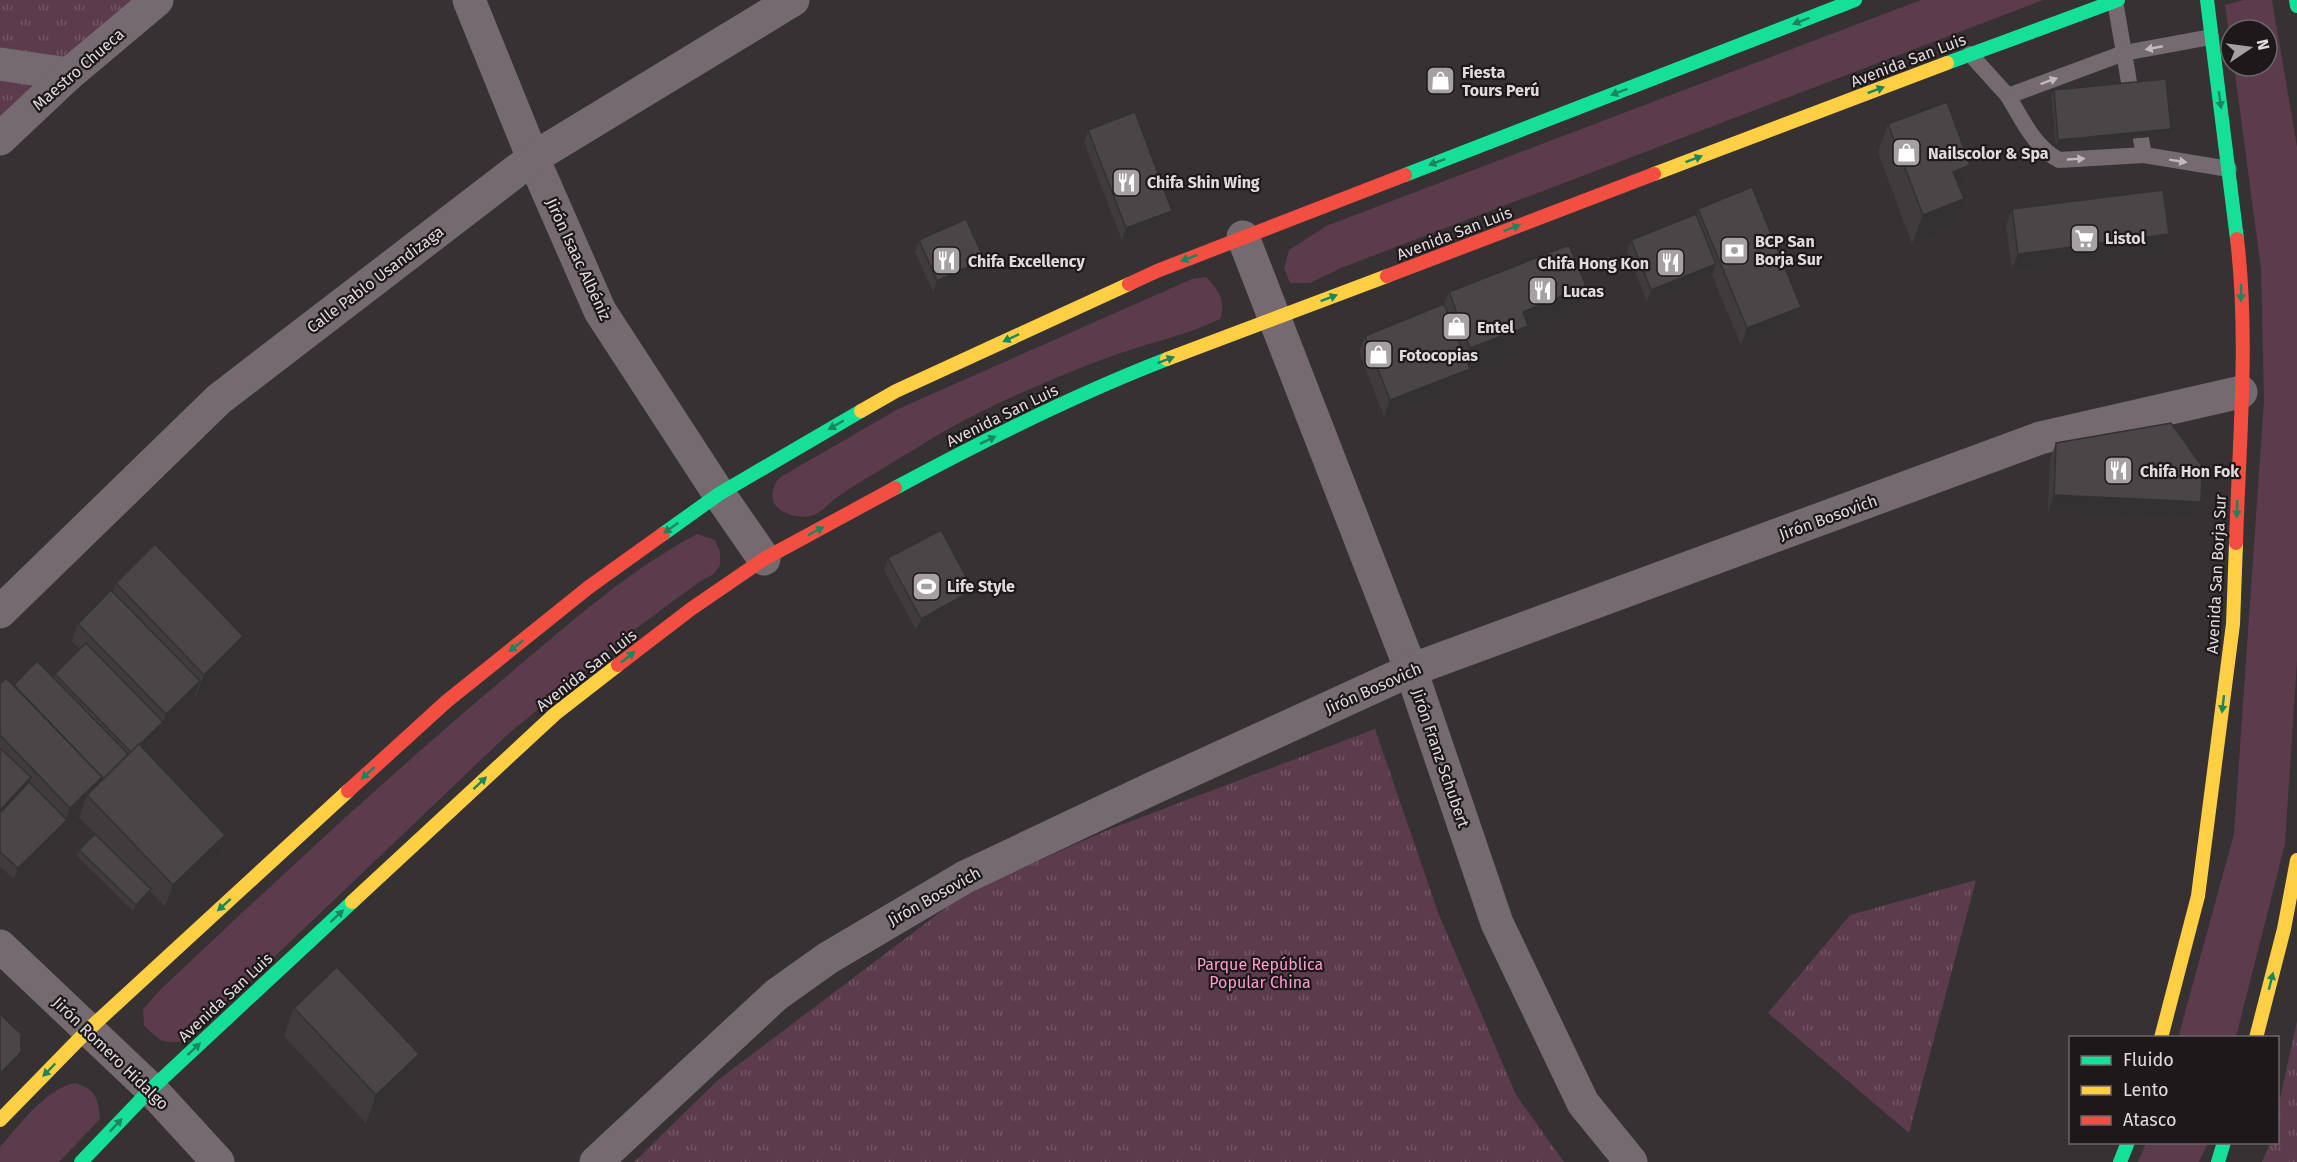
<svg xmlns="http://www.w3.org/2000/svg" width="2297" height="1162" font-family="'Fira Sans',sans-serif">
	<style>
		.green { fill: #5c3b4c }
		.park { fill: url(#park-tufts) }
		.lines { fill: none; stroke-linecap: round; stroke-linejoin: round }
		.lane { stroke: #746a6f; stroke-width: 16 }
		.street { stroke: #746a6f; stroke-width: 33 }
		.fast { stroke: #16e098; stroke-width: 14 }
		.slow { stroke: #ffcf43; stroke-width: 14 }
		.jam { stroke: #f24e42; stroke-width: 14 }
		.wall { fill: #403c3e }
		.shaded-wall { fill: #343132 }
		.building { fill: #4a4648; stroke: #343132; stroke-width: 1.5 }
		.oneway { fill: #19865f }
		.oneway2 { fill: #c0b9bd }
		.labels { text-anchor: middle; stroke-width: 4.5; stroke-linejoin: round; paint-order: stroke }
		.street-label { font-size: 16px; fill: #e1dbde; stroke: #1d181a }
		.poi-label { font-size: 16px; font-weight: bold; fill: #e1dbde; stroke: #1d181a; text-anchor: start }
		.park-label { font-size: 16px; fill: #fd9dd0; stroke: #1d181a }
	</style>
	<defs>
		<pattern id="park-tufts" width="24" height="20" patternUnits="userSpaceOnUse" patternTransform="scale(1.5)"><rect width="24" height="20" fill="#5c3b4c"/><path d="M3 7l-1-3M5 7V3M7 7l1-3M15 17l-1-3M17 17v-4M19 17l1-3" fill="none" stroke="#735765"/></pattern>
	</defs>
	<rect width="100%" height="100%" fill="#363133"/>
	<g class="green">
		<path d="M1921,0H2043L1341,268L1310,283H1290L1284,268L1289,250L1326,226Z"/>
		<path d="M2244,0H2272L2297,147V661L2285,844L2236,1037L2178,1038L2234,834L2264,400L2261,269L2234,66H2267V30H2231V47L2225,5Z"/>
		<path d="M1206,277C1219,290 1226,301 1220,319C1185,336 1147,343 1112,356C1047,380 980,409 921,445C893,463 863,479 836,498C829,503 822,512 814,515C809,517 801,517 796,516C774,512 765,497 779,478L898,409L1192,279Z"/>
		<path d="M697,534L715,540L720,552V565L714,574L699,582L626,636L506,736L186,1041C163,1044 159,1041 144,1025L143,1009L158,992C272,884 388,776 508,675C568,625 627,571 697,534Z"/>
		<path d="M75,1083C96,1090 98,1097 100,1119L59,1162H0V1147C19,1126 46,1088 75,1083Z"/>
		<path d="M2146,1143H2208L2199,1162H2138Z"/>
	</g>
	<g class="park">
		<path d="M0,0H138L66,61L0,51Z"/>
		<path d="M0,75L50,81L0,132Z"/>
		<path d="M1375,729L1439,915L1516,1095L1564,1162H634L718,1080L967,892L1110,829Z"/>
		<path d="M1976,880L1909,1133L1768,1013L1850,915Z"/>
		<path d="M2297,1021V1162H2262L2270,1143L2278,1142V1108Z"/>
	</g>
	<g class="lines">
		<g class="lane">
			<path d="M1970,54L2008,96L2124,53L2115,1"/>
			<path d="M2130,88L2124,53L2211,37"/>
			<path d="M2008,96C2022,119 2034,147 2059,160L2144,155"/>
			<path d="M2141,139L2144,155L2229,169"/>
		</g>
		<g class="street">
			<path d="M469,0L533,158L600,311L719,494L764,559"/>
			<path d="M0,64L69,74"/>
			<path d="M0,139L69,74L157,0"/>
			<path d="M1243,237L1411,670L1497,923L1583,1103L1631,1162"/>
			<path d="M0,612L219,399L533,158L793,0"/>
			<path d="M0,946L151,1089L218,1162"/>
			<path d="M596,1162L776,995L828,958L965,877L1151,789L1411,670L2040,438L2241,392"/>
		</g>
		<g class="fast">
			<path d="M2207,0L2237,239"/>
			<path d="M2296,0L2297,6"/>
			<path d="M1947,63L2118,0"/>
			<path d="M1405,175L1855,0"/>
			<path d="M895,488C984,440 1074,395 1167,359"/>
			<path d="M663,534L719,494L861,411"/>
			<path d="M81,1162L151,1089L352,902"/>
			<path d="M2120,1162L2128,1142"/>
			<path d="M2218,1162L2224,1142"/>
		</g>
		<g class="slow">
			<path d="M1654,174L1947,63"/>
			<path d="M1167,359L1387,276"/>
			<path d="M861,411L896,391L1129,284"/>
			<path d="M352,902L555,714L618,665"/>
			<path d="M2161,1038L2198,896L2233,624L2236,543"/>
			<path d="M2256,1038L2284,929L2297,860"/>
			<path d="M0,1120L89,1029L348,791"/>
		</g>
		<g class="jam">
			<path d="M1387,276L1654,174"/>
			<path d="M1129,284L1157,271L1405,175"/>
			<path d="M2236,543C2239,443 2249,339 2237,239"/>
			<path d="M618,665L691,609L764,559L895,488"/>
			<path d="M348,791L447,701L589,587L663,534"/>
		</g>
	</g>
	<g class="wall">
		<path d="M2054,90L2169,135L2056,146L2051,95Z"/>
		<path d="M1888,124L1970,165L1961,192L1953,228L1912,244L1878,152Z"/>
		<path d="M1088,130L1172,211L1168,222L1122,240L1084,142Z"/>
		<path d="M1698,209L1801,307L1795,324L1741,345L1712,275L1647,302L1627,251L1631,240L1696,214Z"/>
		<path d="M2012,209L2169,234L2163,251L2012,270L2006,226Z"/>
		<path d="M919,240L980,271L933,292L915,252Z"/>
		<path d="M1586,286L1576,315L1525,336L1518,354L1468,374L1464,386L1384,417L1359,352L1365,336L1444,304L1449,292Z"/>
		<path d="M2056,443L2201,502L2194,518L2048,512L2050,459Z"/>
		<path d="M888,558L969,602L916,630L884,570Z"/>
		<path d="M116,583L235,658L196,696L195,695L194,697L160,730L159,733L144,748L218,856L165,907L150,891L149,895L133,911L77,856L79,850L110,849L79,817L81,811L65,828L63,832L14,879L0,867V684L14,685L53,678L55,674L80,649L72,641L78,624L113,592Z"/>
		<path d="M294,1008L419,1054L408,1083L366,1123L284,1036Z"/>
	</g>
	<g class="shaded-wall">
		<path d="M2171,129L2169,135L2056,146L2058,140Z"/>
		<path d="M1970,165L1960,194L1953,172Z"/>
		<path d="M1964,199L1953,228L1912,244L1923,215Z"/>
		<path d="M1172,211L1168,222L1122,240L1126,228Z"/>
		<path d="M2169,234L2163,251L2012,270L2018,254Z"/>
		<path d="M984,259L980,271L933,292L937,281Z"/>
		<path d="M1716,264L1712,275L1647,302L1651,290Z"/>
		<path d="M1586,286L1576,315L1525,336L1518,354L1468,374L1464,386L1384,417L1390,400L1462,372L1470,348L1523,312Z"/>
		<path d="M1801,307L1795,324L1741,345L1747,328Z"/>
		<path d="M2054,495L2201,502L2194,518L2048,512Z"/>
		<path d="M973,590L969,602L916,630L921,619Z"/>
		<path d="M243,636L235,658L196,696L204,675Z"/>
		<path d="M200,681L194,697L160,731L166,714Z"/>
		<path d="M163,722L159,733L128,764L132,752Z"/>
		<path d="M31,777L25,794L0,820V810Z"/>
		<path d="M102,777L94,798L87,795L81,811L65,828L63,832L14,879L18,868L65,822L70,808Z"/>
		<path d="M225,835L218,856L165,907L173,885Z"/>
		<path d="M151,889L149,895L133,911L136,905Z"/>
		<path d="M21,1052L18,1058L0,1077V1074Z"/>
		<path d="M419,1054L408,1083L366,1123L376,1095Z"/>
	</g>
	<g class="building">
		<path d="M2166,79L2171,129L2058,140L2054,90Z"/>
		<path d="M1947,102L1970,165L1953,172L1964,199L1923,215L1888,124Z"/>
		<path d="M1135,112L1172,211L1126,228L1088,130Z"/>
		<path d="M1752,187L1801,307L1747,328L1698,209Z"/>
		<path d="M2163,190L2169,234L2018,254L2012,209Z"/>
		<path d="M1696,214L1716,264L1651,290L1631,240Z"/>
		<path d="M966,219L984,259L937,281L919,240Z"/>
		<path d="M1569,245L1586,286L1523,312L1528,326L1470,348L1449,292Z"/>
		<path d="M1444,304L1470,369L1390,400L1365,336Z"/>
		<path d="M2171,423L2202,466L2201,502L2054,495L2056,443Z"/>
		<path d="M941,530L973,590L921,619L888,558Z"/>
		<path d="M155,544L243,636L204,675L116,583Z"/>
		<path d="M111,590L200,681L166,714L78,624Z"/>
		<path d="M86,643L163,722L140,744H139L131,752L55,674Z"/>
		<path d="M37,661L128,754L101,781L102,777L14,685Z"/>
		<path d="M6,678L102,777L70,808L0,735V684Z"/>
		<path d="M139,744L225,835L173,885L87,795Z"/>
		<path d="M0,748L31,777L0,810Z"/>
		<path d="M29,782L67,820L18,868L0,852V813Z"/>
		<path d="M95,834L151,889L136,905L79,850Z"/>
		<path d="M337,967L419,1054L376,1095L294,1008Z"/>
		<path d="M0,1014L21,1034V1052L0,1074Z"/>
	</g>
	<defs><path id="oneway-solid" d="M-6-.8H1V-3.2L6.5 0L1 3.2V.8H-6Z" transform="scale(1.5)"/></defs>
	<g class="oneway">
		<use href="#oneway-solid" transform="translate(1801 21) rotate(159)"/>
		<use href="#oneway-solid" transform="translate(1876 90) rotate(-21)"/>
		<use href="#oneway-solid" transform="translate(1619 92) rotate(159)"/>
		<use href="#oneway-solid" transform="translate(2220 100) rotate(82)"/>
		<use href="#oneway-solid" transform="translate(1694 159) rotate(-21)"/>
		<use href="#oneway-solid" transform="translate(1437 162) rotate(159)"/>
		<use href="#oneway-solid" transform="translate(1512 228) rotate(-21)"/>
		<use href="#oneway-solid" transform="translate(1189 258) rotate(159)"/>
		<use href="#oneway-solid" transform="translate(2241 293) rotate(91)"/>
		<use href="#oneway-solid" transform="translate(1329 298) rotate(-21)"/>
		<use href="#oneway-solid" transform="translate(1011 338) rotate(155)"/>
		<use href="#oneway-solid" transform="translate(1166 360) rotate(-21)"/>
		<use href="#oneway-solid" transform="translate(836 425) rotate(150)"/>
		<use href="#oneway-solid" transform="translate(988 440) rotate(-26)"/>
		<use href="#oneway-solid" transform="translate(2237 509) rotate(92)"/>
		<use href="#oneway-solid" transform="translate(671 528) rotate(144)"/>
		<use href="#oneway-solid" transform="translate(816 531) rotate(-28)"/>
		<use href="#oneway-solid" transform="translate(516 646) rotate(141)"/>
		<use href="#oneway-solid" transform="translate(628 657) rotate(-38)"/>
		<use href="#oneway-solid" transform="translate(2223 704) rotate(97)"/>
		<use href="#oneway-solid" transform="translate(368 773) rotate(138)"/>
		<use href="#oneway-solid" transform="translate(480 783) rotate(-43)"/>
		<use href="#oneway-solid" transform="translate(224 905) rotate(138)"/>
		<use href="#oneway-solid" transform="translate(337 916) rotate(-43)"/>
		<use href="#oneway-solid" transform="translate(2271 981) rotate(-76)"/>
		<use href="#oneway-solid" transform="translate(194 1049) rotate(-43)"/>
		<use href="#oneway-solid" transform="translate(49 1070) rotate(134)"/>
		<use href="#oneway-solid" transform="translate(116 1125) rotate(-47)"/>
	</g>
	<g class="oneway2">
		<use href="#oneway-solid" transform="translate(2154 48) rotate(169)"/>
		<use href="#oneway-solid" transform="translate(2049 81) rotate(-20)"/>
		<use href="#oneway-solid" transform="translate(2076 159) rotate(-3)"/>
		<use href="#oneway-solid" transform="translate(2178 161) rotate(9)"/>
	</g>
	<defs>
		<symbol id="shop-square" viewBox="-11 -11 22 22"><rect x="-9" y="-9" width="18" height="18" rx="4" fill="#a5a0a2" stroke="#1d181a"/><path d="M-5-2.5h2.3a2.7 3.5 0 0 1 5.4 0H5L5.5 6h-11ZM-1.5-2.5h3a1.5 2.3 0 0 0-3 0Z" fill="#fff"/></symbol>
		<symbol id="restaurant-square" viewBox="-11 -11 22 22"><rect x="-9" y="-9" width="18" height="18" rx="4" fill="#a5a0a2" stroke="#1d181a"/><path d="M-5-6h1v4h1v-4h1v4h1v-4h1v5L-1.5 .5V6h-2V.5L-5-1ZM5-6V6H3V1.5H1.5Q1.5-4 5-6Z" fill="#fff"/></symbol>
		<symbol id="supermarket-square" viewBox="-11 -11 22 22"><rect x="-9" y="-9" width="18" height="18" rx="4" fill="#a5a0a2" stroke="#1d181a"/><path d="M-6-5.5h2.5l.6 2H6L4.5 2H-2.5L-4.4-4H-6ZM-1.5 3.2a1.3 1.3 0 1 0 .1 0ZM3 3.2a1.3 1.3 0 1 0 .1 0Z" fill="#fff"/></symbol>
		<symbol id="bank-square" viewBox="-11 -11 22 22"><rect x="-9" y="-9" width="18" height="18" rx="4" fill="#a5a0a2" stroke="#1d181a"/><path d="M-6-4H6V4H-6ZM0-2.3a2.3 2.3 0 1 0 0 4.6a2.3 2.3 0 1 0 0-4.6Z" fill="#fff"/></symbol>
		<symbol id="stadium-square" viewBox="-11 -11 22 22"><rect x="-9" y="-9" width="18" height="18" rx="4" fill="#a5a0a2" stroke="#1d181a"/><path d="M0-5a6.5 5 0 1 0 0 10a6.5 5 0 1 0 0-10ZM-3.5-1.8h7v3.6h-7Z" fill="#fff"/></symbol>
	</defs>
	<g fill-rule="evenodd">
		<use href="#shop-square" x="1424" y="64" width="33" height="33"/>
		<use href="#shop-square" x="1890" y="136" width="33" height="33"/>
		<use href="#restaurant-square" x="1110" y="166" width="33" height="33"/>
		<use href="#supermarket-square" x="2068" y="222" width="33" height="33"/>
		<use href="#bank-square" x="1718" y="234" width="33" height="33"/>
		<use href="#restaurant-square" x="930" y="244" width="33" height="33"/>
		<use href="#restaurant-square" x="1654" y="246" width="33" height="33"/>
		<use href="#restaurant-square" x="1526" y="274" width="33" height="33"/>
		<use href="#shop-square" x="1440" y="310" width="33" height="33"/>
		<use href="#shop-square" x="1362" y="338" width="33" height="33"/>
		<use href="#restaurant-square" x="2102" y="454" width="33" height="33"/>
		<use href="#stadium-square" x="910" y="570" width="33" height="33"/>
	</g>
	<g class="labels">
		<g class="street-label">
			<text transform="translate(1908 60) rotate(-21)" y="6">Avenida San Luis</text>
			<text transform="translate(78 69) rotate(-41)" y="6">Maestro Chueca</text>
			<text transform="translate(1454 233) rotate(-21)" y="6">Avenida San Luis</text>
			<text transform="translate(579 259) rotate(65)" y="6">Jirón Isaac Albéniz</text>
			<text transform="translate(375 279) rotate(-37)" y="6">Calle Pablo Usandizaga</text>
			<text transform="translate(1002 415) rotate(-26)" y="6">Avenida San Luis</text>
			<text transform="translate(1828 517) rotate(-20)" y="6">Jirón Bosovich</text>
			<text transform="translate(2216 574) rotate(-87)" y="6">Avenida San Borja Sur</text>
			<text transform="translate(586 670) rotate(-38)" y="6">Avenida San Luis</text>
			<text transform="translate(1373 688) rotate(-24)" y="6">Jirón Bosovich</text>
			<text transform="translate(1441 758) rotate(71)" y="6">Jirón Franz Schubert</text>
			<text transform="translate(934 896) rotate(-29)" y="6">Jirón Bosovich</text>
			<text transform="translate(225 997) rotate(-43)" y="6">Avenida San Luis</text>
			<text transform="translate(111 1053) rotate(44)" y="6">Jirón Romero Hidalgo</text>
		</g>
		<g class="poi-label">
			<text x="1462" y="78">Fiesta<tspan x="1462" dy="18">Tours Perú</tspan></text>
			<text x="1928" y="159">Nailscolor &amp; Spa</text>
			<text x="1147" y="188">Chifa Shin Wing</text>
			<text x="2105" y="244">Listol</text>
			<text x="1755" y="247">BCP San<tspan x="1755" dy="18">Borja Sur</tspan></text>
			<text x="968" y="267">Chifa Excellency</text>
			<text x="1649" y="269" text-anchor="end">Chifa Hong Kon</text>
			<text x="1563" y="297">Lucas</text>
			<text x="1477" y="333">Entel</text>
			<text x="1399" y="361">Fotocopias</text>
			<text x="2140" y="477">Chifa Hon Fok</text>
			<text x="947" y="592">Life Style</text>
		</g>
		<g class="park-label">
			<text x="1260" y="970">Parque República<tspan x="1260" dy="18">Popular China</tspan></text>
		</g>
	</g>
	<rect x="2069" y="1036" width="210" height="108" fill="#1d181a" stroke="#6b6668" stroke-width="1.5"/>
	<rect x="2081" y="1056" width="30" height="9" fill="#16e098" stroke="#6b6668" stroke-width="1.5"/>
	<text x="2123" y="1066" font-size="18" fill="#e1dbde">Fluido</text>
	<rect x="2081" y="1086" width="30" height="9" fill="#ffcf43" stroke="#6b6668" stroke-width="1.5"/>
	<text x="2123" y="1096" font-size="18" fill="#e1dbde">Lento</text>
	<rect x="2081" y="1116" width="30" height="9" fill="#f24e42" stroke="#6b6668" stroke-width="1.5"/>
	<text x="2123" y="1126" font-size="18" fill="#e1dbde">Atasco</text>
	<g transform="translate(2249 48) rotate(77)"><circle r="28" fill="#1d181a" stroke="#6b6668" stroke-width="1.5"/>
	<path d="M0-4.5L10 22L0 15L-10 22Z" fill="#a5a0a2"/>
	<text y="-9" font-size="16" font-weight="bold" text-anchor="middle" fill="#e1dbde">N</text>
	</g>
</svg>
